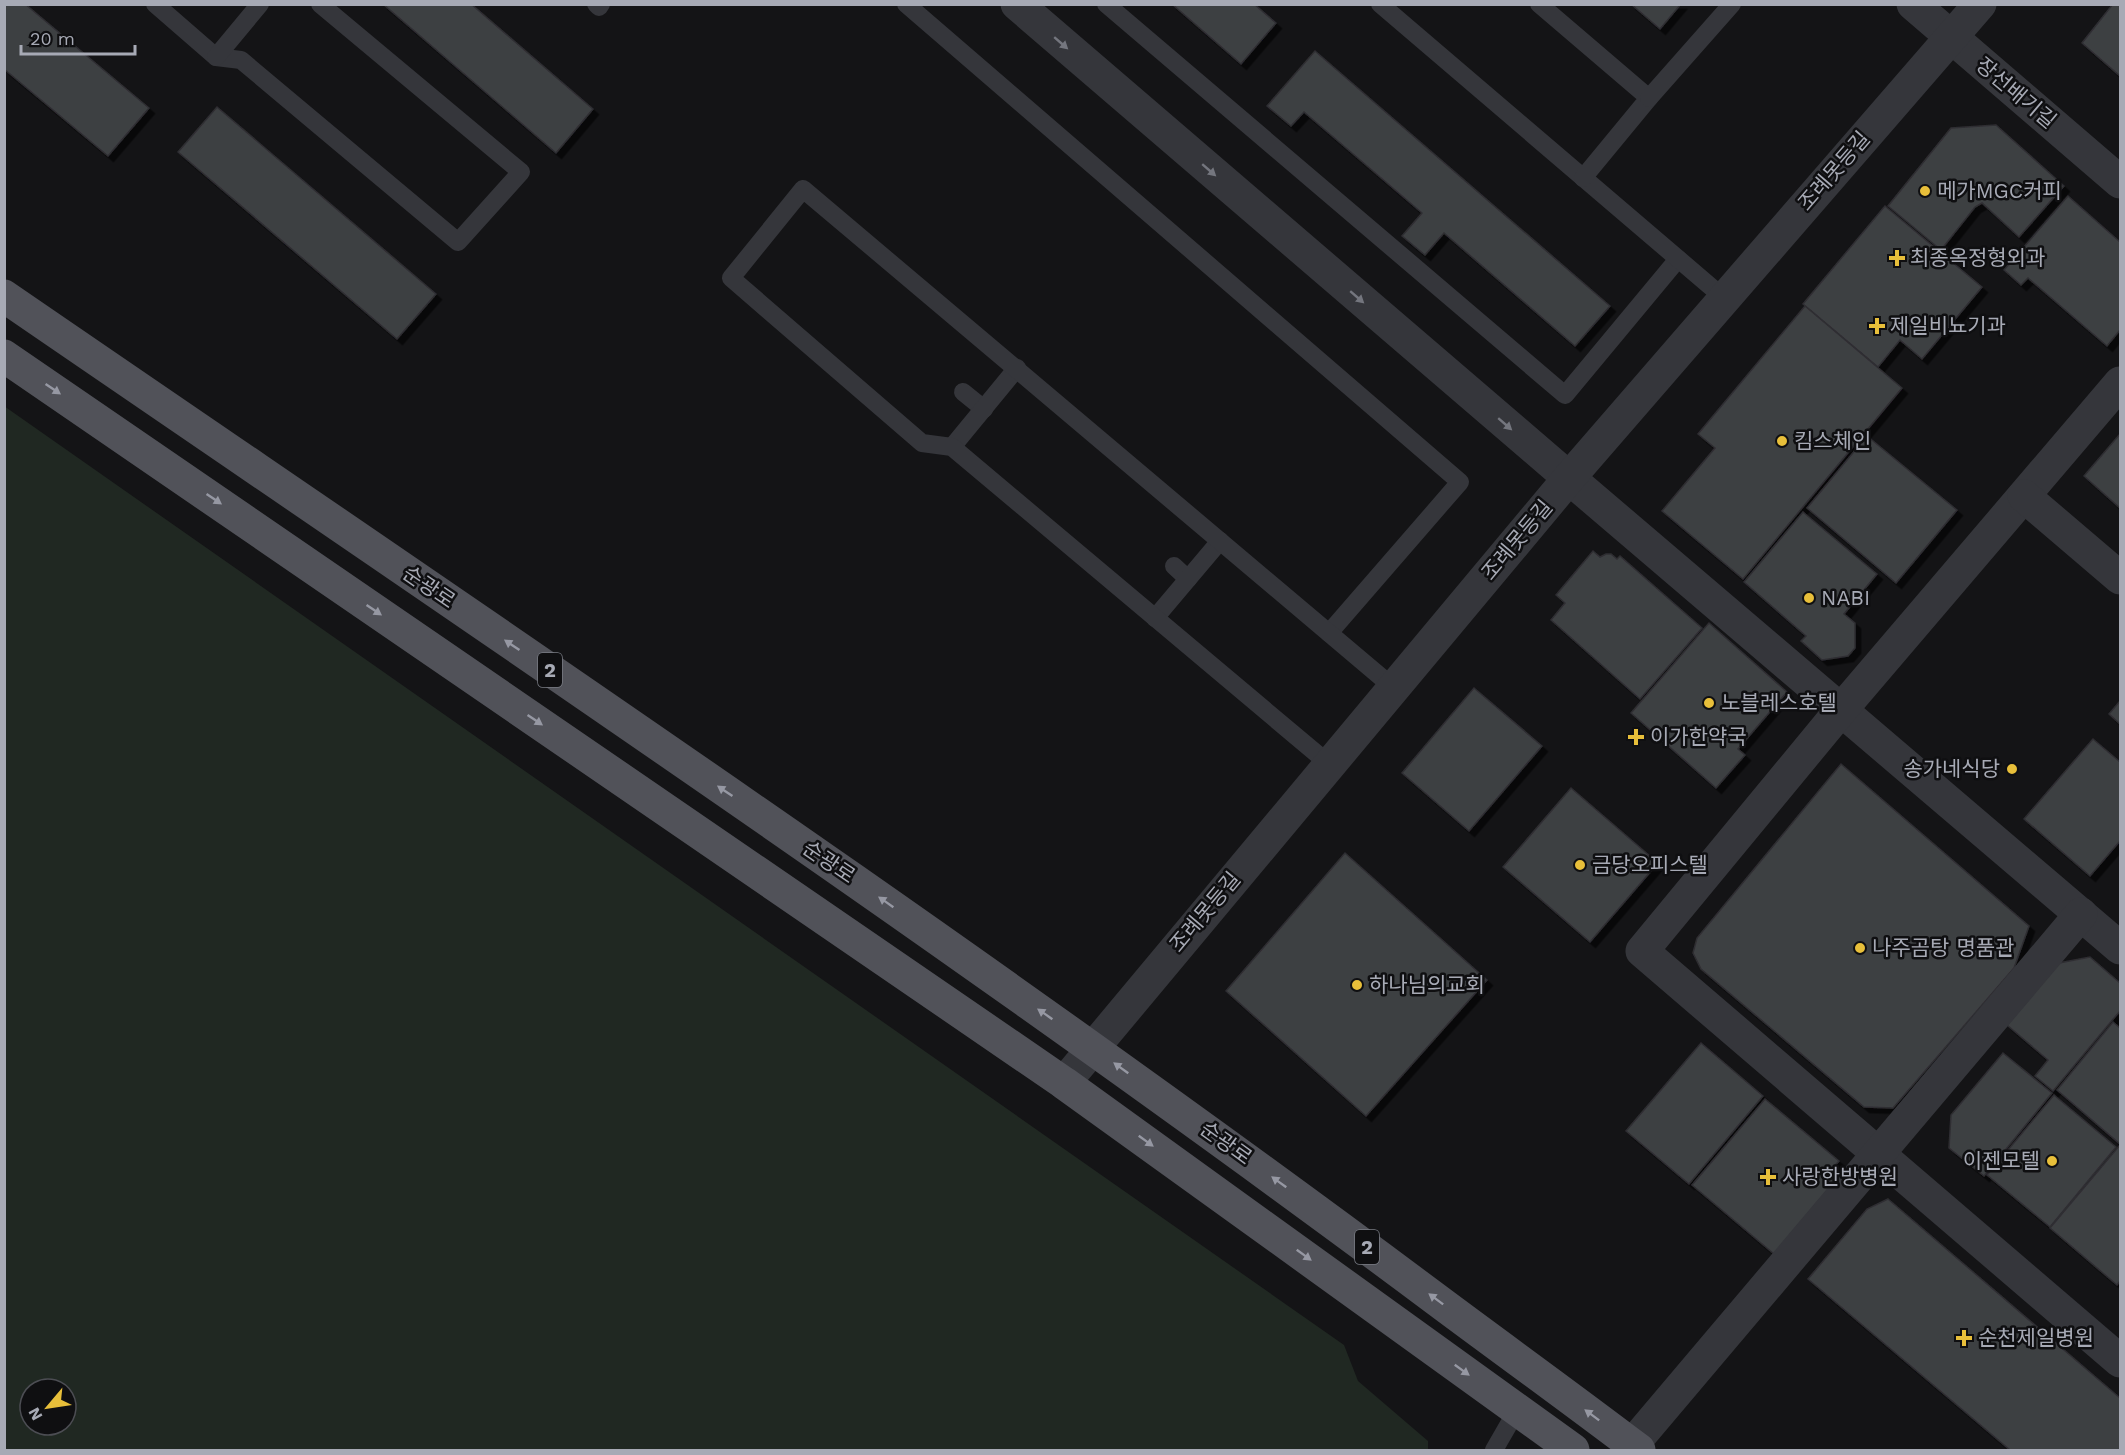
<svg xmlns="http://www.w3.org/2000/svg" width="2125" height="1455" font-family="'Work Sans','Noto Sans KR',sans-serif">
	<style>
		.green { fill: #202822; fill-rule: evenodd }
		.building { fill: #3e3f43; stroke: #2f2e32; stroke-width: 1.5; filter: url(#shadow) }
		.lines { fill: none; stroke-linecap: round; stroke-linejoin: round }
		.service { stroke: #35363b; stroke-width: 18 }
		.minor { stroke: #35363b; stroke-width: 33 }
		.tertiary { stroke: #35363b; stroke-width: 33 }
		.primary { stroke: #515259; stroke-width: 33 }
		.oneway { fill: #74767e }
		.oneway2 { fill: #9698a3 }
		.poi-dot { fill: #e8bf3a; stroke: #0f0f11; stroke-width: 2 }
		.labels { text-anchor: middle; stroke-width: 5; stroke-linejoin: round; paint-order: stroke }
		.shield { fill: #0f0f11; stroke: #797c84; stroke-width: 1.5 }
		.shield-label { font-size: 20px; font-weight: bold; fill: #a7aab5 }
		.street-label { font-size: 21px; fill: #a7aab5; stroke: #0f0f11 }
		.poi-label { font-size: 21px; fill: #a7aab5; stroke: #0f0f11; text-anchor: start }
	</style>
	<defs>
		<filter id="shadow"><feDropShadow dx="5.5" dy="5.5" stdDeviation="0" flood-color="#0009"/></filter>
	</defs>
	<rect width="100%" height="100%" fill="#141416"/>
	<path class="green" d="M4,406L1344,1345L1358,1381L1428,1441V1450H5ZM30,1389H66V1425H30Z"/>
	<g class="building">
		<path d="M4,4H25L149,108L108,156L4,69Z"/>
		<path d="M383,4H471L593,109L556,153Z"/>
		<path d="M1172,4H1254L1276,23L1241,64Z"/>
		<path d="M1631,4H1681L1660,29Z"/>
		<path d="M2113,4H2120V76L2082,43Z"/>
		<path d="M1315,51L1610,306L1575,346L1444,233L1425,255L1402,236L1422,213L1304,112L1291,126L1267,106Z"/>
		<path d="M217,107L436,294L397,339L178,152Z"/>
		<path d="M1996,125L2064,186L2019,237L1982,203L1975,207L1941,250L1888,206L1951,128Z"/>
		<path d="M2068,196L2120,242V330L2107,346L2028,278L2021,285L2004,270Z"/>
		<path d="M1885,206L1982,287L1922,359L1900,340L1878,367L1803,304Z"/>
		<path d="M1805,306L1902,388L1743,579L1662,511L1715,448L1698,434Z"/>
		<path d="M2120,434V508L2084,476Z"/>
		<path d="M1867,436L1957,510L1896,583L1807,508Z"/>
		<path d="M1803,512L1877,574L1844,614L1855,623V648L1848,656L1822,660L1801,641L1806,636L1744,582Z"/>
		<path d="M1593,551L1600,557L1606,554H1611L1617,559L1620,556L1702,628L1640,699L1551,620L1565,603L1556,595Z"/>
		<path d="M1709,623L1787,692L1738,749L1745,755L1716,788L1631,713Z"/>
		<path d="M1474,688L1542,746L1469,831L1402,773Z"/>
		<path d="M2120,701V724L2109,714Z"/>
		<path d="M2093,739L2120,762V841L2090,876L2024,819Z"/>
		<path d="M1841,764L2029,926L2014,968L1893,1108L1864,1107L1701,969L1693,953L1697,938Z"/>
		<path d="M1571,788L1658,863L1590,942L1503,867Z"/>
		<path d="M1345,853L1487,980L1366,1116L1226,991Z"/>
		<path d="M2090,957L2120,983V1011L2053,1091L2035,1076L2048,1060L2007,1025L2059,963Z"/>
		<path d="M2113,1022L2120,1028V1144L2057,1090Z"/>
		<path d="M1701,1043L1763,1096L1689,1184L1626,1131Z"/>
		<path d="M2003,1053L2052,1093L1984,1176L1949,1148L1951,1115Z"/>
		<path d="M2054,1095L2116,1147L2050,1227L1987,1175Z"/>
		<path d="M1765,1099L1839,1161L1828,1173L1836,1180L1774,1254L1692,1185Z"/>
		<path d="M2120,1145V1281L2117,1285L2050,1228Z"/>
		<path d="M1888,1199L2120,1398V1450H2010L1808,1279L1867,1209Z"/>
	</g>
	<g class="lines">
		<g class="service">
			<path d="M155,4L216,57L241,60L458,242L521,172L320,4"/>
			<path d="M596,4L599,7L601,4"/>
			<path d="M906,4L1460,482L1329,633"/>
			<path d="M1106,4L1565,395L1678,259"/>
			<path d="M1380,4L1724,298"/>
			<path d="M1539,4L1649,98L1583,178"/>
			<path d="M216,57L260,4"/>
			<path d="M1649,98L1732,4"/>
			<path d="M963,392L984,409"/>
			<path d="M952,447L1017,368"/>
			<path d="M1174,566L1188,579"/>
			<path d="M1155,618L1220,541"/>
			<path d="M1329,764L952,447L922,443L731,278L803,189L1394,688"/>
			<path d="M1494,1450L1517,1410"/>
		</g>
		<g class="minor">
			<path d="M1017,4L1569,478L2120,948"/>
			<path d="M2120,383L1841,710L1642,951L2120,1361"/>
			<path d="M2024,496L2120,578"/>
			<path d="M1632,1445L2081,914"/>
		</g>
		<g class="tertiary">
			<path d="M1913,4L2120,182"/>
			<path d="M1064,1083L1569,478L1980,4"/>
		</g>
		<g class="primary">
			<path d="M4,296C485,626 970,951 1437,1300C1504,1350 1572,1399 1639,1450"/>
			<path d="M4,356L1064,1083L1573,1450"/>
		</g>
	</g>
	<defs><path id="oneway-solid" d="M-6-.8H1V-3.2L6.5 0L1 3.2V.8H-6Z" transform="scale(1.5)"/></defs>
	<g class="oneway">
		<use href="#oneway-solid" transform="translate(1061 43) rotate(41)"/>
		<use href="#oneway-solid" transform="translate(1209 170) rotate(41)"/>
		<use href="#oneway-solid" transform="translate(1357 297) rotate(41)"/>
		<use href="#oneway-solid" transform="translate(1505 424) rotate(41)"/>
	</g>
	<g class="oneway2">
		<use href="#oneway-solid" transform="translate(53 389) rotate(34)"/>
		<use href="#oneway-solid" transform="translate(214 499) rotate(34)"/>
		<use href="#oneway-solid" transform="translate(374 610) rotate(34)"/>
		<use href="#oneway-solid" transform="translate(512 645) rotate(-146)"/>
		<use href="#oneway-solid" transform="translate(535 720) rotate(34)"/>
		<use href="#oneway-solid" transform="translate(725 791) rotate(-146)"/>
		<use href="#oneway-solid" transform="translate(886 902) rotate(-145)"/>
		<use href="#oneway-solid" transform="translate(1045 1014) rotate(-145)"/>
		<use href="#oneway-solid" transform="translate(1121 1068) rotate(-144)"/>
		<use href="#oneway-solid" transform="translate(1146 1141) rotate(36)"/>
		<use href="#oneway-solid" transform="translate(1279 1182) rotate(-144)"/>
		<use href="#oneway-solid" transform="translate(1304 1255) rotate(36)"/>
		<use href="#oneway-solid" transform="translate(1436 1299) rotate(-143)"/>
		<use href="#oneway-solid" transform="translate(1462 1370) rotate(36)"/>
		<use href="#oneway-solid" transform="translate(1592 1415) rotate(-143)"/>
	</g>
	<g class="poi-dot">
		<circle cx="1925" cy="191" r="6"/>
		<path d="M1894 249h6v6h6v6h-6v6h-6v-6h-6v-6h6z"/>
		<path d="M1874 317h6v6h6v6h-6v6h-6v-6h-6v-6h6z"/>
		<circle cx="1782" cy="441" r="6"/>
		<circle cx="1809" cy="598" r="6"/>
		<circle cx="1709" cy="703" r="6"/>
		<path d="M1633 728h6v6h6v6h-6v6h-6v-6h-6v-6h6z"/>
		<circle cx="2012" cy="769" r="6"/>
		<circle cx="1580" cy="865" r="6"/>
		<circle cx="1860" cy="948" r="6"/>
		<circle cx="1357" cy="985" r="6"/>
		<circle cx="2052" cy="1161" r="6"/>
		<path d="M1765 1168h6v6h6v6h-6v6h-6v-6h-6v-6h6z"/>
		<path d="M1961 1329h6v6h6v6h-6v6h-6v-6h-6v-6h6z"/>
	</g>
	<g class="labels">
		<g class="shield">
			<rect x="538" y="653" width="24" height="34" rx="4.5"/>
			<rect x="1355" y="1230" width="24" height="34" rx="4.5"/>
		</g>
		<g class="shield-label">
			<text x="550" y="677">2</text>
			<text x="1367" y="1254">2</text>
		</g>
		<g class="street-label">
			<text transform="translate(2016 93) rotate(40)" y="7">장선배기길</text>
			<text transform="translate(1834 171) rotate(-49)" y="7">조례못등길</text>
			<text transform="translate(1517 540) rotate(-50)" y="7">조례못등길</text>
			<text transform="translate(429 587) rotate(34)" y="7">순광로</text>
			<text transform="translate(829 862) rotate(34)" y="7">순광로</text>
			<text transform="translate(1205 912) rotate(-50)" y="7">조례못등길</text>
			<text transform="translate(1226 1143) rotate(36)" y="7">순광로</text>
		</g>
		<g class="poi-label">
			<text x="1937" y="198">메가MGC커피</text>
			<text x="1910" y="265">최종옥정형외과</text>
			<text x="1890" y="333">제일비뇨기과</text>
			<text x="1794" y="448">킴스체인</text>
			<text x="1821" y="605">NABI</text>
			<text x="1721" y="710">노블레스호텔</text>
			<text x="1650" y="744">이가한약국</text>
			<text x="2000" y="776" text-anchor="end">송가네식당</text>
			<text x="1592" y="872">금당오피스텔</text>
			<text x="1872" y="955">나주곰탕 명품관</text>
			<text x="1369" y="992">하나님의교회</text>
			<text x="2040" y="1168" text-anchor="end">이젠모텔</text>
			<text x="1782" y="1184">사랑한방병원</text>
			<text x="1978" y="1345">순천제일병원</text>
		</g>
	</g>
	<rect width="2125" height="1455" fill="none" stroke="#a7aab5" stroke-width="12"/>
	<g transform="translate(48 1407) rotate(241)"><circle r="28" fill="#0f0f11" stroke="#4c4d53" stroke-width="1.5"/>
	<path d="M0-4.5L10 22L0 15L-10 22Z" fill="#e8bf3a"/>
	<text y="-9" font-size="16" font-weight="bold" text-anchor="middle" fill="#a7aab5">N</text>
	</g>
	<path d="M21 45v9h114v-9" fill="none" stroke="#a7aab5" stroke-width="3"/>
	<text x="30" y="45" font-size="18" fill="#a7aab5" stroke="#0f0f11" stroke-width="4.5" paint-order="stroke">20 m</text>
</svg>
